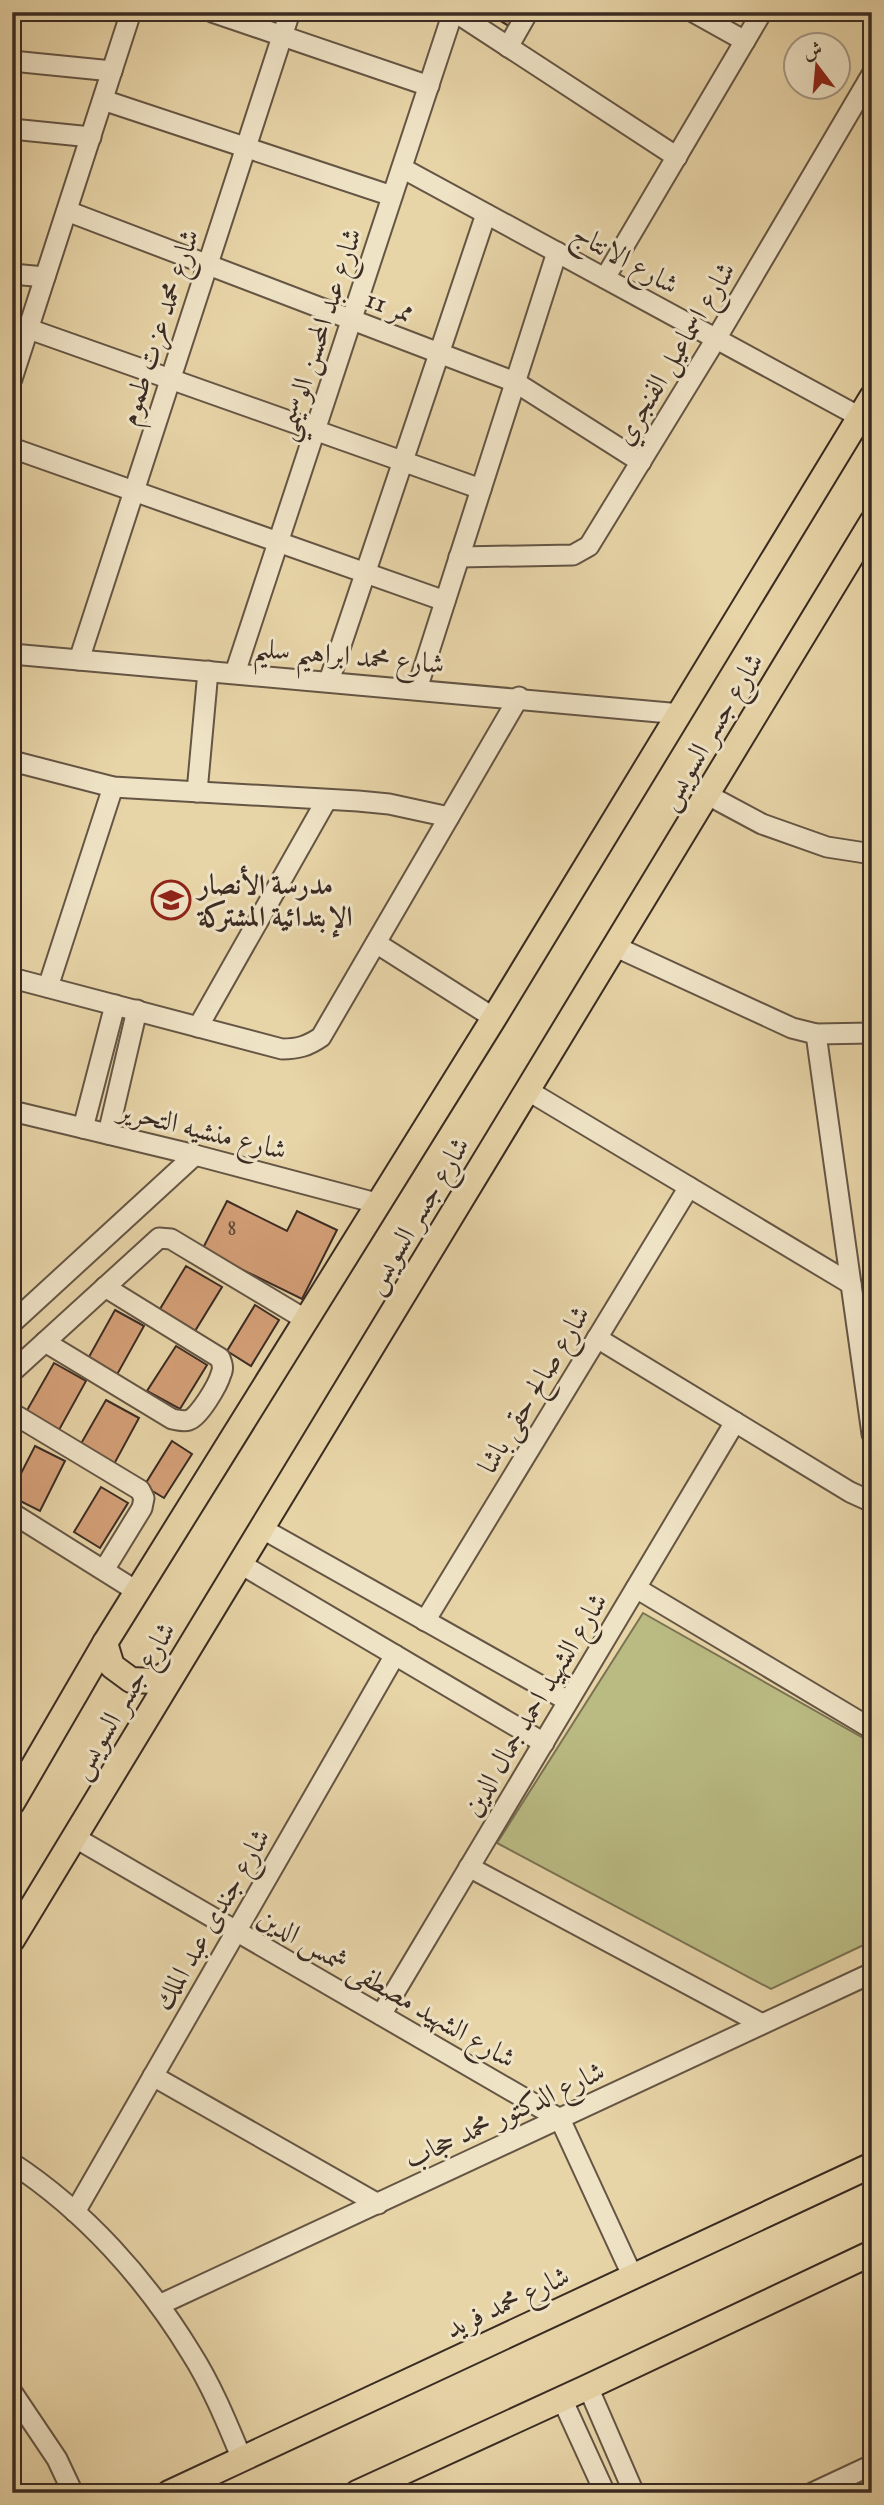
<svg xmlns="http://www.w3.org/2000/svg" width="884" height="2505" font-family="'IM FELL English',Amiri,serif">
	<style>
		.green { fill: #babb83; stroke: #7a7353; stroke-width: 2 }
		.building { fill: #d39e76; stroke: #3a2b23; stroke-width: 2 }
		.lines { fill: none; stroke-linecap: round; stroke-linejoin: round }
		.minor-casing { stroke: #655544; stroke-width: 23 }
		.major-casing { stroke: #3a2b23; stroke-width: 28 }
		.minor { stroke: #efe3c6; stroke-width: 19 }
		.major { stroke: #e7d4a7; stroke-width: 24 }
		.labels { text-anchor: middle; stroke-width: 6; stroke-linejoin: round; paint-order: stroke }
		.number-label { font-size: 24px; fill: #604838 }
		.street-label { font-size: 28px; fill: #3a2b23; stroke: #efe3c6 }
		.poi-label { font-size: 28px; font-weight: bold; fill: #3a2b23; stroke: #efe3c6; text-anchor: start }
	</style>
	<rect width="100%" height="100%" fill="#e7d4a7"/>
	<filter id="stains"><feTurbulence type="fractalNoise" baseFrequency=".00286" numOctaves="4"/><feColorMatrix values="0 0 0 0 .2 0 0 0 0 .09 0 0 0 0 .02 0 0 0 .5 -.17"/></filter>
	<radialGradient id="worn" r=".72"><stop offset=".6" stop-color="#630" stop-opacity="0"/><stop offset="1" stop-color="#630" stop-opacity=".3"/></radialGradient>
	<path class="green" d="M643,1613L872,1743V1941L771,1989L497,1843Z"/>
	<g class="building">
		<path d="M486,12H522L512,28Z"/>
		<path d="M227,1201L287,1231L297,1211L337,1230L302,1299L202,1250Z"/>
		<path d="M186,1266L222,1287L195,1331L160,1309Z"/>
		<path d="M255,1305L279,1320L251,1366L227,1351Z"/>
		<path d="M115,1310L144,1326L114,1380L85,1364Z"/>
		<path d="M176,1346L207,1365L180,1409L147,1391Z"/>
		<path d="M54,1363L86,1381L59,1430L26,1412Z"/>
		<path d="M106,1400L139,1418L113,1466L79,1447Z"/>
		<path d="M172,1441L192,1454L164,1498L144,1486Z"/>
		<path d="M35,1446L65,1461L40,1511L12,1497V1491Z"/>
		<path d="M101,1487L128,1503L100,1548L74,1532Z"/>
	</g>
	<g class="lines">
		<defs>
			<g id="minor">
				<path d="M212,12L429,86"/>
				<path d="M455,12L677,157"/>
				<path d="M693,12L745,41"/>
				<path d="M508,47L528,12"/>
				<path d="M12,61L112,71"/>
				<path d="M103,100L392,196"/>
				<path d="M12,129L91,137"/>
				<path d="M402,168L860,417"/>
				<path d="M67,211L515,382L641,462"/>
				<path d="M12,274L45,277"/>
				<path d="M605,278L762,12"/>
				<path d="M29,329L481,489"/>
				<path d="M12,379L131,12"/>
				<path d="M12,448L445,601"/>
				<path d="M459,557L573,555L589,546L716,339L872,74"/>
				<path d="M12,654L681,714"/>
				<path d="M79,660L290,12"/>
				<path d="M235,673L453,12"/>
				<path d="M329,681L486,214"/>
				<path d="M417,689L557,252"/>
				<path d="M12,761L113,787L358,801L389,804L449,817"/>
				<path d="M197,792L208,671"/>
				<path d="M706,794L762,824L827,847L872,854"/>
				<path d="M376,943L494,1018"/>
				<path d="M614,946L792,1028L816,1034L872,1033"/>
				<path d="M12,978L282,1049C298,1049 308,1046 321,1037L519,697"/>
				<path d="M48,987L113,787"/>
				<path d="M198,1027L326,801"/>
				<path d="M816,1034L872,1434"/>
				<path d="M527,1090L851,1284"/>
				<path d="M12,1111L195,1155L380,1204"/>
				<path d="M83,1128L115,1005"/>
				<path d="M108,1134L137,1010"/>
				<path d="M12,1323L195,1155"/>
				<path d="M597,1338L850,1492L872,1502"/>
				<path d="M45,1342L172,1419C178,1420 183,1422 189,1420C199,1417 218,1385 221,1374C224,1368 222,1363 220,1358L105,1287"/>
				<path d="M12,1372L159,1238L171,1239L308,1321"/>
				<path d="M12,1413L140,1490L144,1498L142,1508L104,1570"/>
				<path d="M12,1513L138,1592"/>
				<path d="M261,1528L568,1701"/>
				<path d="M239,1563L544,1743"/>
				<path d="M636,1588L872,1729"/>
				<path d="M425,1621L689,1187"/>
				<path d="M74,1837L560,2119L632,2275"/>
				<path d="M469,1867L762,2024"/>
				<path d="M381,2015L735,1422"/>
				<path d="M153,2076L378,2204"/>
				<path d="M12,2163C85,2211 146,2279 191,2353C212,2386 227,2423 242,2459"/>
				<path d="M75,2212L395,1655"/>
				<path d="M159,2305L872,1973"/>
				<path d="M588,2387L634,2493"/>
				<path d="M12,2392L57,2459L73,2493"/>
				<path d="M562,2399L605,2493"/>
				<path d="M812,2493L872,2465"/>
			</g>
			<g id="major">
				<path d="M105,1643L112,1666L131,1680L155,1681L175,1668"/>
				<path d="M12,1803L105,1643L494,1018L872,397"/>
				<path d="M12,1940L872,522"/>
				<path d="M169,2493L872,2165"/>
				<path d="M357,2493L588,2387L872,2253"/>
			</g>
		</defs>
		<use href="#minor" class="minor-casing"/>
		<use href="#major" class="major-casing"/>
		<use href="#minor" class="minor"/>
		<use href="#major" class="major"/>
	</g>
	<defs>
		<symbol id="school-ring" viewBox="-11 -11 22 22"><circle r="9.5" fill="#efe3c6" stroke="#8f2418" stroke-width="1.5"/><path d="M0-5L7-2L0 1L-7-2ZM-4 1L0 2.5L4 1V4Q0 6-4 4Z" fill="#8f2418"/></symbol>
	</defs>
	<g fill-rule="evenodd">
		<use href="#school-ring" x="149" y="878" width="44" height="44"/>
	</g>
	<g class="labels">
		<g class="number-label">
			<text x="232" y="1235">8</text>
		</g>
		<g class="street-label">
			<text transform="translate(626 258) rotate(29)" y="10">شارع الانتاج</text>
			<text transform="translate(390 305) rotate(21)" y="10">ممر 11</text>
			<text transform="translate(158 327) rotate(-72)" y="10">شارع محمد عزت طموم</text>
			<text transform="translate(318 334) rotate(-72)" y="10">شارع عبد المحسن الوسيمي</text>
			<text transform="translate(674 353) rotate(-59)" y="10">شارع اسماعيل الفنجري</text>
			<text transform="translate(349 655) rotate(5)" y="10">شارع محمد ابراهيم سليم</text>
			<text transform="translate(710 731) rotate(-59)" y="10">شارع جسر السويس</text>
			<text transform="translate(203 1129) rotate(14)" y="10">شارع منشيه التحرير</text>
			<text transform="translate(416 1215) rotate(-59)" y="10">شارع جسر السويس</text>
			<text transform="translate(533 1389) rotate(-59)" y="10">شارع صالح حقى باشا</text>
			<text transform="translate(122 1700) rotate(-59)" y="10">شارع جسر السويس</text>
			<text transform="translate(534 1704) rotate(-59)" y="10">شارع الشهيد احمد جمال الدين</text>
			<text transform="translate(211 1919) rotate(-60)" y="10">شارع جندى عبد الملك</text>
			<text transform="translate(387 1987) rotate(30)" y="10">شارع الشهيد مصطفى شمس الدين</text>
			<text transform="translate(504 2114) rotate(-25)" y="10">شارع الدكتور محمد حجاب</text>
			<text transform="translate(507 2301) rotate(-25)" y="10">شارع محمد فريد</text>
		</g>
		<g class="poi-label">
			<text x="198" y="894">مدرسة الأنصار<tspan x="198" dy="32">الإبتدائية المشتركة</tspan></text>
		</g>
	</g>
	<rect width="884" height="2505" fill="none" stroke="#e7d4a7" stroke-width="42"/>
	<rect x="14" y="14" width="856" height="2477" fill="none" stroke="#3a2b23" stroke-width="3.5"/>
	<rect x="21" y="21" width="842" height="2463" fill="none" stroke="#3a2b23" stroke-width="2"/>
	<g transform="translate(817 66) rotate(344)"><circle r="33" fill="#efe3c6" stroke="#a79985" stroke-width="2"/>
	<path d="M0-5L12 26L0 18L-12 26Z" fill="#8f2418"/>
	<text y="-10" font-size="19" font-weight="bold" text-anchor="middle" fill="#3a2b23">ش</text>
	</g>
	<rect width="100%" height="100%" filter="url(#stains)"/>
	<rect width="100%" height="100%" fill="url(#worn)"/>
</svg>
